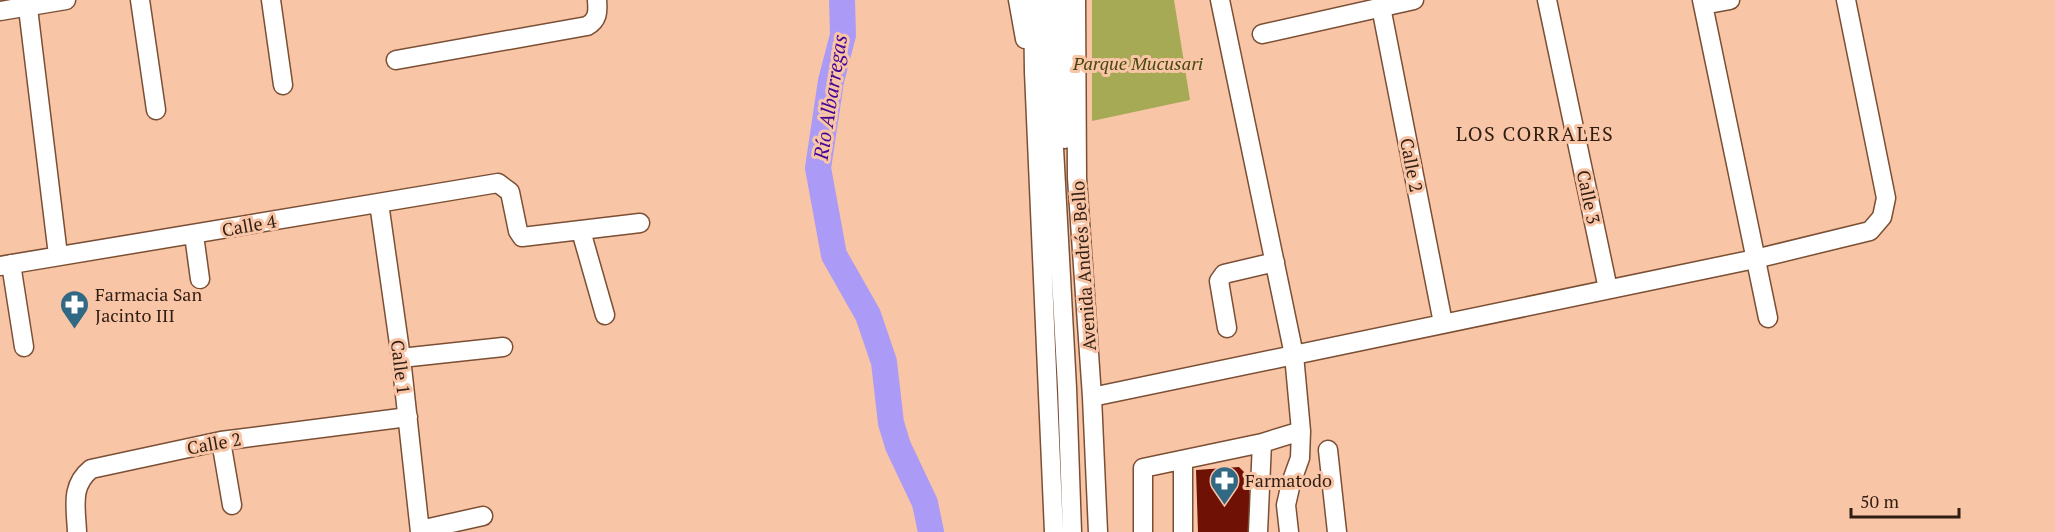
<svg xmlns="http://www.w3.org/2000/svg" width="2055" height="532" font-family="'PT Serif',serif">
<rect width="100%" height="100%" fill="#f9c5a7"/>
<path fill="#a6aa54" d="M1092 0H1174L1190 100 1092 121Z"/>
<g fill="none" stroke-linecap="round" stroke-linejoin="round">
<path stroke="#ab9bf6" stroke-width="26" d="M842 0 843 35 831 81 818 168 834 255 868 315 884 362 891 423 898 446 925 503 931 532"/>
</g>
<path fill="#6f1104" d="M1239 467 1249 477 1251 532H1198L1196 470Z"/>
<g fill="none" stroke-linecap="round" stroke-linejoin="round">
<defs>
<path id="minor" d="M27 0 58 255
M140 0 156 110
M271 0 283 85
M1018 0 1025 39
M1033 0 1034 72 1054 532
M1050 0 1052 111 1067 388 1072 532
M1063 0 1065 139
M1076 0 1077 178 1092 397 1098 532
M1220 0 1294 355 1301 431 1300 458 1291 483 1286 505 1289 532
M1547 0 1608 289
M1702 0 1768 318
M1703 5 1730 0
M1381 7 1443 323
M0 11 66 0
M1262 34 1414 0
M396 60 587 26C598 20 598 12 597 0
M379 203 401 358 420 532
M581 231 605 315
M194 235 200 279
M11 264 24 347
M0 266 498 183 510 192 518 231 522 237 640 223
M1227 328 1219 281 1224 274 1275 262
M401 358 503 347
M1092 397 1755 259 1870 231 1882 217 1886 198 1846 0
M221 441 232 505
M1328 450 1337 532
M1183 460V532
M420 530 483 516
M77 532C76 507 70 486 91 469L221 441 408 417
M1143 532V468L1262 443 1301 431
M1258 532 1262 443"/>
</defs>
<use href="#minor" stroke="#7b4f34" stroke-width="21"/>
<use href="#minor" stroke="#fff" stroke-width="18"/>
</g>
<defs>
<symbol id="pharmacy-pin" viewBox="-11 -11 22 30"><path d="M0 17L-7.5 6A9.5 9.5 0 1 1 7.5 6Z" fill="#316883" stroke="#f9c5a7"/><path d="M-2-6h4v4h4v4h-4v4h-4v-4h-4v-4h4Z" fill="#fff"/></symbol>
</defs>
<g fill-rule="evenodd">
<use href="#pharmacy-pin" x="58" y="288" width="33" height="45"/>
<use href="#pharmacy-pin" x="1208" y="464" width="33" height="45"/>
</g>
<g text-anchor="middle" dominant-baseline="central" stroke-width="6" stroke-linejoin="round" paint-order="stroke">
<g font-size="18" font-style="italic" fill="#47480e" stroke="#f9c5a7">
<text x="1138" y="63">Parque Mucusari</text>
</g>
<g font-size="18" fill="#311e13" stroke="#f9c5a7">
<text transform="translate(1412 165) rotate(79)">Calle 2</text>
<text transform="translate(1589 197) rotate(78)">Calle 3</text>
<text transform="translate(249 225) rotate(-10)">Calle 4</text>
<text transform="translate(1083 266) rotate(-94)">Avenida Andrés Bello</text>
<text transform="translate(401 367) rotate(83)">Calle 1</text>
<text transform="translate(214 443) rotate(-10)">Calle 2</text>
</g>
<g font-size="18" fill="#311e13" stroke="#f9c5a7" text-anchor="start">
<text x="95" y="294">Farmacia San<tspan x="95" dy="21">Jacinto III</tspan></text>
<text x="1245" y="480">Farmatodo</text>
</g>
<g font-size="20" font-style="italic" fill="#440795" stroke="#f9c5a7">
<text transform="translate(830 97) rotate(-81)">Río Albarregas</text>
</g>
<g font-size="20" letter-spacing="1.5" fill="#311e13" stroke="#f9c5a7">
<text x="1535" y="133">LOS CORRALES</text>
</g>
</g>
<path d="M1851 508v9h108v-9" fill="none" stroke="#311e13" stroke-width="3"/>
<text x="1860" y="508" font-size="18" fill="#311e13" stroke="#f9c5a7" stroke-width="4.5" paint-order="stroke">50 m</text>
</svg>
